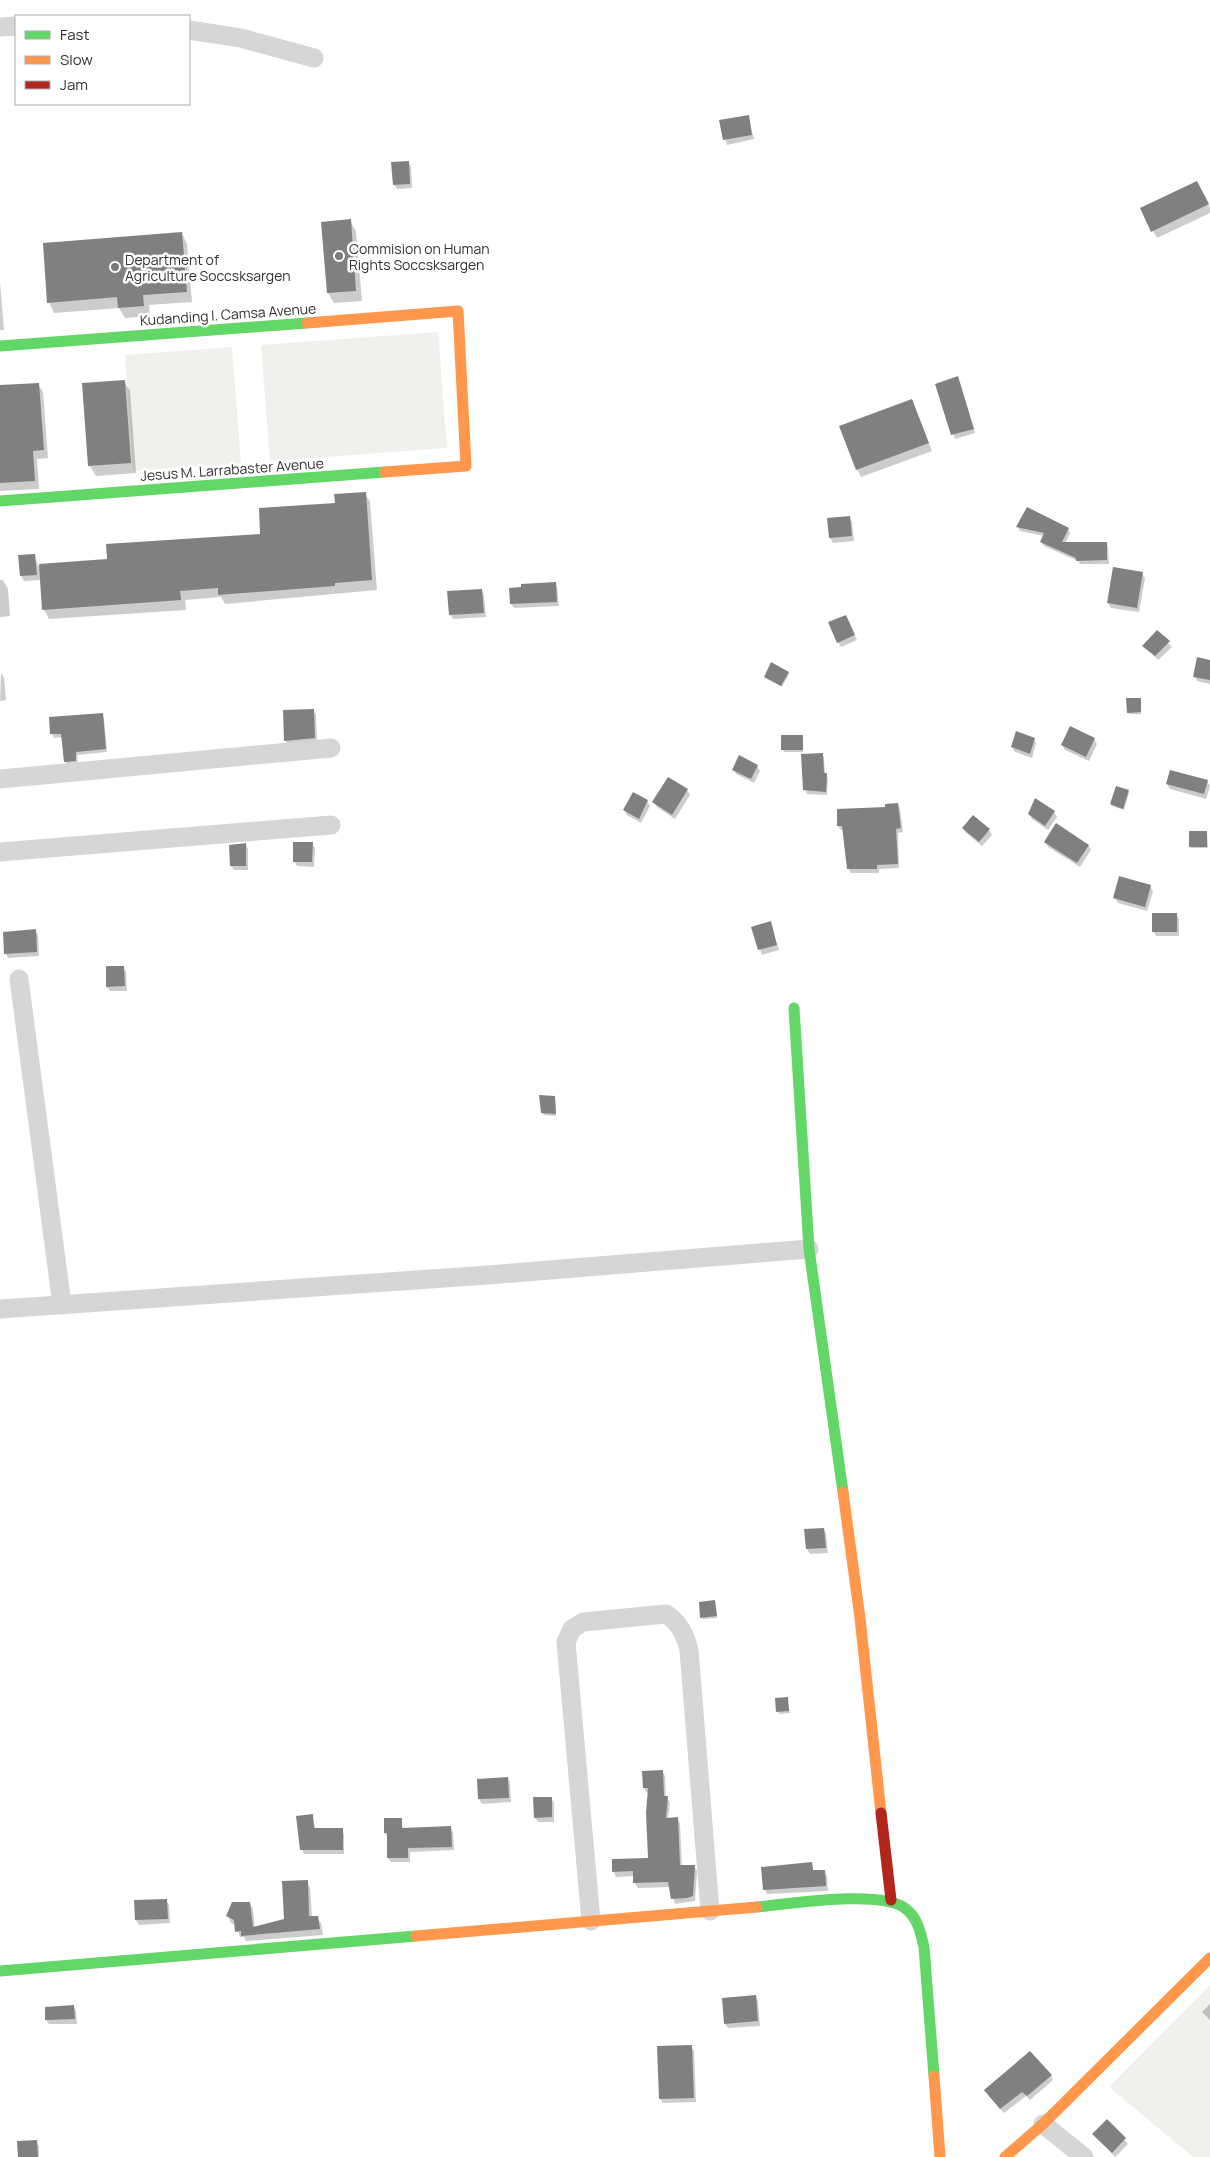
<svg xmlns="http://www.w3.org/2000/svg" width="1210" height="2157" font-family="Manrope,sans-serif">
<rect width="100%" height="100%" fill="#fff"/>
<path fill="#eff2ec" d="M438 332 447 448 270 461 261 345Z
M232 347 241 463 133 471 125 355Z
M1210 1985V2157H1193L1109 2087Z"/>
<path fill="#0003" d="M748 116 754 139 727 145 720 121Z
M408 162 411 167 412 188 397 189 394 184Z
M1201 190 1210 208V213L1157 238 1153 231Z
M350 221 356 231 362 301 334 303 328 293Z
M182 233 187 244 192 302 149 305 150 316 125 318 119 308 54 313 49 302Z
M0 282 4 330H0Z
M957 378 975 433 955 439 937 384Z
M124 381 130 391 136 473 96 476 90 466Z
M38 384 43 392 48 458 37 459 39 489 0 491V387Z
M912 401 932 451 861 477 857 469Z
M365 493 370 502 377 590 225 604 221 597 185 600 186 610 49 619 44 610 41 580 24 581 21 576 35 555 38 566 108 560 262 535Z
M849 517 852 522 854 541 833 543 830 538 828 519Z
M1018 527 1068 529 1070 533 1065 544 1106 543 1108 547 1109 564H1080L1078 561 1044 546 1041 542 1044 536 1020 531Z
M1142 573 1145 578 1139 612 1111 608 1108 603Z
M0 580H3L8 589 10 616 0 617Z
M555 583 557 587 559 606 514 608 511 604 510 589Z
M482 591 484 595 486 617 453 619 450 614Z
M848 621 857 640 841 647 838 642Z
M1157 632 1172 647 1158 660 1144 646Z
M1210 661V684L1197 681 1195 676Z
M788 672 789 674 782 687 765 677Z
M1 673 4 678 6 700 0 701Z
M1140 699 1141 714H1129L1128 712Z
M313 710 316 715 317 743 288 745 286 741Z
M102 714 104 718 107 752 77 755 78 764 67 765 65 761 62 737 54 738 52 734Z
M802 736 803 752H784L783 750Z
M1034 739 1036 743 1032 758 1015 752 1012 747Z
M1094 739 1097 744 1089 761 1065 750 1062 745Z
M822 755 824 758 825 774 828 778 827 795 807 794 805 790Z
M757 766 760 771 754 783 736 774 734 770Z
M1207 781 1210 786 1206 799 1170 789 1167 784Z
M687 790 690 795 675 819 657 807 654 802Z
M1128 791 1129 793 1124 810 1112 806 1111 804Z
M647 801 650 806 641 823 627 815 624 810Z
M898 804 900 809 903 832 898 833 899 868 879 869V873H851L848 868 843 830H841L838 826Z
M1054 812 1057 817 1048 830 1032 819 1029 814Z
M963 828 989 830 992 835 982 846 966 833Z
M1207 832 1208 848H1191L1190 846Z
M1045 842 1089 846 1091 850 1080 867 1048 847Z
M312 844 315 848 314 867 297 866 294 861Z
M246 845 248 849V870H234L231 866Z
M1150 886 1153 891 1147 911 1118 903 1115 898Z
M1176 914 1179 919V936H1156L1154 932Z
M770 923 779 950 762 955 753 927Z
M35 931 38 935 39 956 8 958 6 954Z
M123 967 126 972 127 991H110L107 987Z
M555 1099 556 1116 544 1115 542 1113Z
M824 1529 826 1534 828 1553 810 1554 807 1549 806 1530Z
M715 1601 717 1618 703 1619 702 1617Z
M787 1698 790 1713 779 1714 776 1699Z
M662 1771 665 1776 666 1797 670 1803 668 1819H678L680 1824 682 1867 694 1866 697 1871 695 1901 675 1904 670 1887 638 1888 635 1883 634 1876 616 1877 614 1872 649 1859V1793H647L644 1788Z
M508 1778 510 1783 511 1802 482 1804 479 1799 478 1780Z
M551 1798 554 1803V1822H538L535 1817Z
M312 1816 316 1830H342L344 1834V1854H304L302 1849Z
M401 1819 403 1829 451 1828 453 1832 454 1850 410 1852V1862H391L388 1858 387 1837 385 1833Z
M811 1863 814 1871H824L827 1876 828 1891 767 1894 765 1889Z
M307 1882 310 1888 312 1917H317L321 1923 323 1935 246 1941 244 1937H240L236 1925 231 1923 228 1916 249 1903 253 1909 255 1928 285 1920Z
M166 1900 169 1905 170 1923 139 1925 136 1920Z
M756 1996 758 2001 760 2026 728 2028 725 2024Z
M1210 2004V2020L1202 2012Z
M74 2007 76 2011 77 2024H49L46 2020Z
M691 2046 694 2051 696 2102 663 2103 660 2098Z
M1051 2075 1053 2080 1030 2100 1026 2096 1004 2113 988 2095Z
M1107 2121 1128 2144 1115 2157 1094 2134Z
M36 2141 39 2146V2157H20Z"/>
<path fill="#808080" d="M749 115 752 135 723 140 719 120Z
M409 161 410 184 393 185 391 162Z
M1197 181 1209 204 1151 232 1140 208Z
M351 219 356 291 327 293 321 222Z
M182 232 187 292 143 295 144 306 118 308 117 297 47 303 43 243Z
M958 376 974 429 951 435 935 384Z
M125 380 131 463 88 466 82 383Z
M39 383 44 450 33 451 35 481 0 483V385Z
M912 399 929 443 856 470 839 426Z
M366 492 372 580 335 583V586L218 595V588L180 591 181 600 42 610 39 564 107 559 106 544 260 534 259 508 335 503 334 494Z
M1027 507 1069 528 1062 542H1107V560L1076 561V558L1040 542 1044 533 1016 527Z
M850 516 852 536 829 538 827 518Z
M35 554 37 575 20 576 18 555Z
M1113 567 1143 572 1137 608 1107 603Z
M556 582 557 602 510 604 509 588 521 587V584Z
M482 589 484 613 449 615 447 591Z
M846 615 855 635 837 643 828 622Z
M1157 630 1170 641 1155 656 1142 646Z
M1197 657 1210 660V680L1193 677Z
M771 662 789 672 781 686 764 677Z
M1126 698H1141V712L1127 713Z
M314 709 315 738 284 741 283 710Z
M103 713 106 749 76 752V761L64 762 61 734H50L49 717Z
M1070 726 1095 738 1086 757 1061 745Z
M1016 731 1035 738 1030 754 1011 747Z
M781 735H803V750H781Z
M823 753 824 773H827L826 792 803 790 801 754Z
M739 755 758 765 751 779 732 770Z
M1170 770 1208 780 1204 794 1166 784Z
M668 777 688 789 672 815 652 802Z
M1116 786 1129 790 1123 809 1110 804Z
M633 792 648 800 639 819 623 810Z
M1035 798 1055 811 1045 826 1028 814Z
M898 803 901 828 896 829 898 864 877 865V869H847L842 826H837V809L885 807V804Z
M973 815 990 829 979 842 962 828Z
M1056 823 1089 845 1077 863 1044 842Z
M1189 831H1207V847H1189Z
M293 842H313L312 862H293Z
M246 843V866H230L229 845Z
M1119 876 1151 885 1145 907 1113 898Z
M1152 913H1177V932H1152Z
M771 921 777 945 758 950 751 927Z
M36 929 37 952 4 954 3 932Z
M106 966H124L125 986 106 987Z
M539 1095 555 1096 556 1114 541 1113Z
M824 1528 826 1548 806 1549 804 1529Z
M715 1600 717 1616 700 1618 699 1602Z
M788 1697 789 1711 776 1712 775 1698Z
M663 1770 664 1796H668L666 1818 678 1817 680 1865H695L693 1896 687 1898 671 1899 668 1882 633 1883V1871L612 1872V1859L648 1858 646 1813 648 1788H643L642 1771Z
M508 1777 509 1798 478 1799 477 1779Z
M533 1797H552V1817L534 1818Z
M313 1814 314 1828H343V1850H300L296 1816Z
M384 1818H402V1828L451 1826 452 1847 408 1848V1858H387V1833H384Z
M812 1862 813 1870H825L826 1886 763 1890 761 1867Z
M308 1880 309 1916H318L320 1929 241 1936V1931L235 1932 234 1920 226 1916 232 1902H250L253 1927 284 1919 282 1881Z
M167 1899 168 1919 135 1920 134 1900Z
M756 1995 758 2021 724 2024 722 1998Z
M74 2005 75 2019 45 2020V2007Z
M692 2045 694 2098 659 2099 657 2046Z
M1030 2051 1052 2075 1027 2096 1022 2092 1000 2109 984 2090Z
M1107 2119 1126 2138 1112 2153 1092 2134Z
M37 2140 38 2157H18L17 2141Z"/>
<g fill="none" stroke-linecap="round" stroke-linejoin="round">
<path stroke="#d6d6d6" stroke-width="19" d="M0 27 16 26
M189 30 241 38 314 58
M0 779 331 748
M0 852 331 825
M19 979 62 1305
M0 1309 488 1275 809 1249
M591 1921 566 1642 572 1629 583 1622 666 1614C680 1623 685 1635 689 1650L710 1911
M1043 2124 1084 2157"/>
<path stroke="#63d668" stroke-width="11" d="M0 346 307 323
M0 501 385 472
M794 1008 809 1249 843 1492
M757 1907C790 1904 882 1889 906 1909 918 1918 921 1934 924 1947L934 2076
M0 1971 416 1936"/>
<path stroke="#ff974d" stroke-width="11" d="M307 323 458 311 466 466 385 472
M843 1492 860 1618 881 1813
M416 1936 757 1907
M934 2076 940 2157
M1005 2157 1043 2124 1210 1958"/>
<path stroke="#b3261e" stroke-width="11" d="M881 1813 891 1900"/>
</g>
<g fill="#7a7a7a" stroke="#fff" stroke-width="2">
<circle cx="339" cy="256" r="5"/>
<circle cx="115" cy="267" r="5"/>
</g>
<g text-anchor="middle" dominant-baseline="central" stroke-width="5" stroke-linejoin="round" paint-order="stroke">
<g font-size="14" fill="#323232" stroke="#fff" text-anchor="start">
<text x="349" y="248">Commision on Human<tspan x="349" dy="16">Rights Soccsksargen</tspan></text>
<text x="125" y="259">Department of<tspan x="125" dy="16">Agriculture Soccsksargen</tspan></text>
</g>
<g font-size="14" fill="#323232" stroke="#fff">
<text transform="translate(228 314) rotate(-4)">Kudanding I. Camsa Avenue</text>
<text transform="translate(232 469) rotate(-4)">Jesus M. Larrabaster Avenue</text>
</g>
</g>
<rect x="15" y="15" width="175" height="90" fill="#ffffff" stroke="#adadad"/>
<rect x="25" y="31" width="25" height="8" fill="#63d668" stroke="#adadad"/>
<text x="60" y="40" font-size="15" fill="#323232">Fast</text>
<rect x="25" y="56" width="25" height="8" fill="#ff974d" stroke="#adadad"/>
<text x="60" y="65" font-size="15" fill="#323232">Slow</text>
<rect x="25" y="81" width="25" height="8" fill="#b3261e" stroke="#adadad"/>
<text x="60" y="90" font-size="15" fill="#323232">Jam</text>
</svg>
